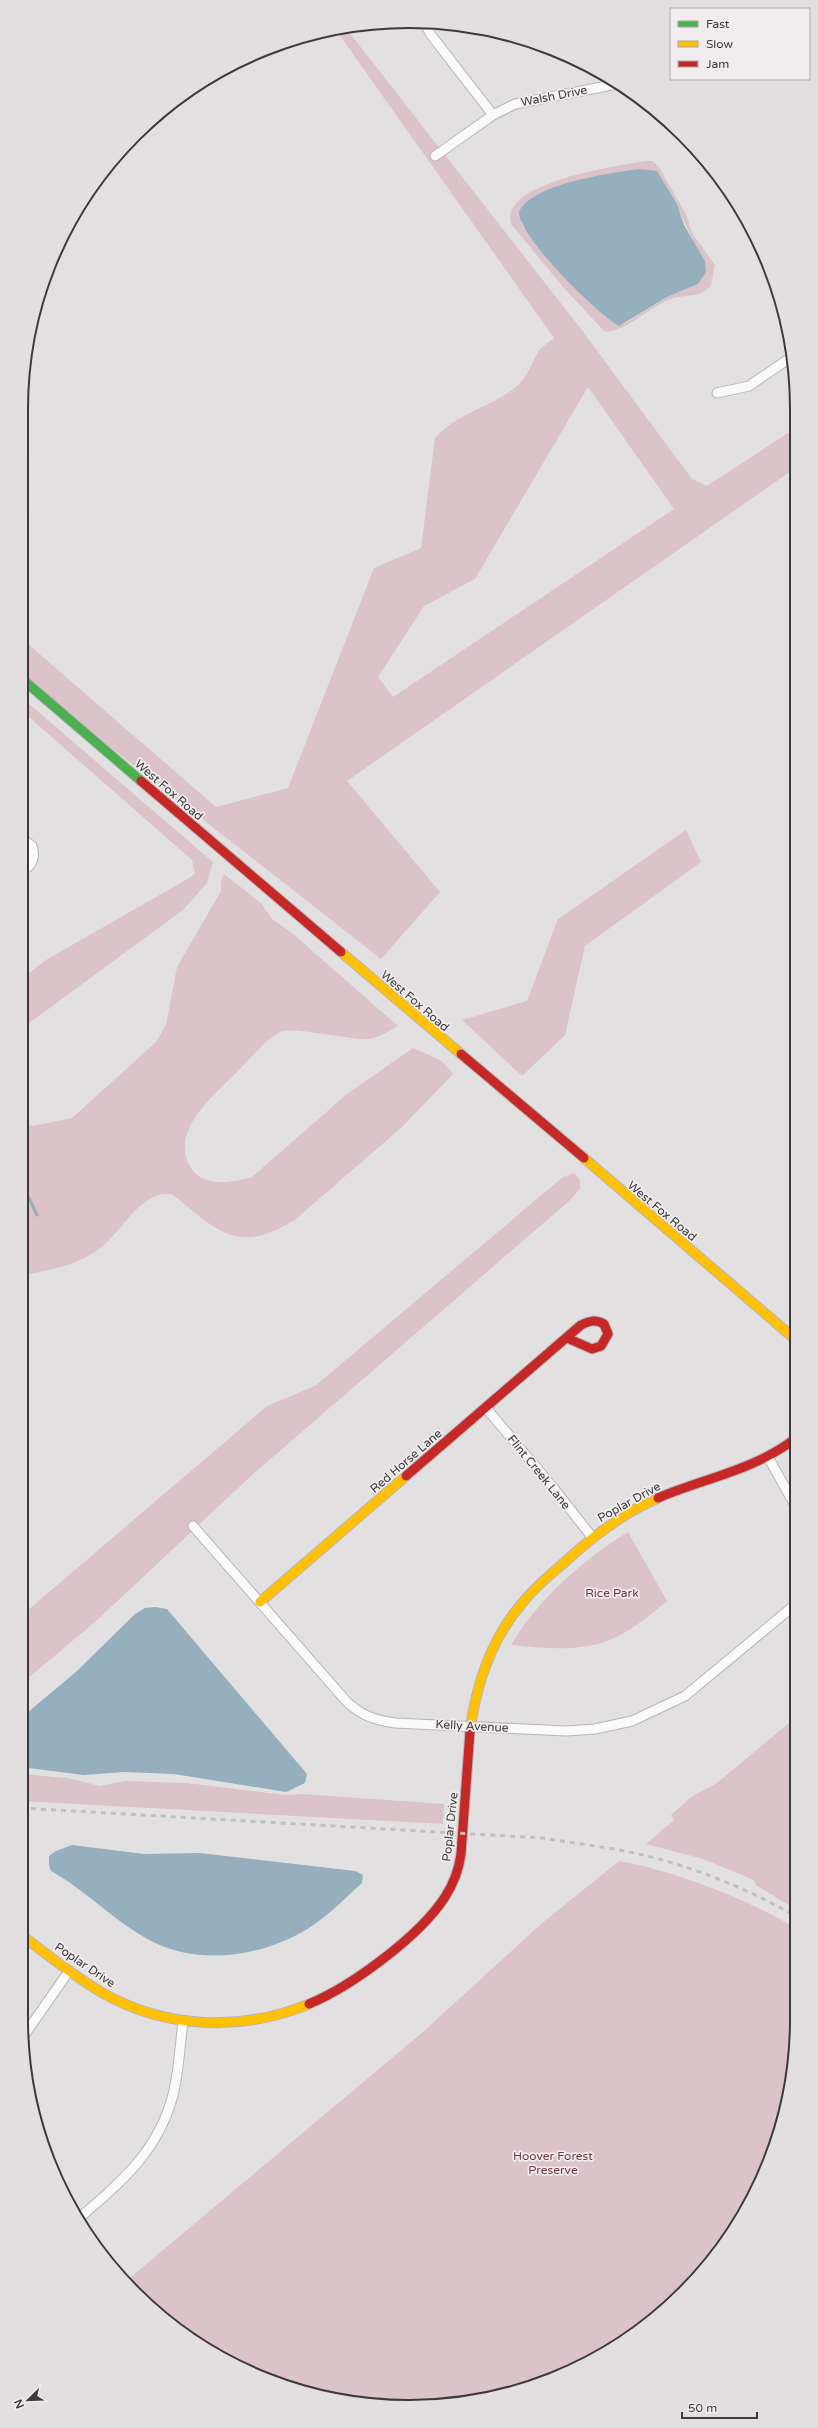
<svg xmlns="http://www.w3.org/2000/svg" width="818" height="2428" font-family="'Varela Round',sans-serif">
<rect width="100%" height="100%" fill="#e3e0e1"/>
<path fill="#dbc3c9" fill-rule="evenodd" d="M345 27 581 329 692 479 707 486 794 429V469L347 781 440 892 381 959 21 677V638L216 807 288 788 374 568 421 548 435 438C461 410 493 408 519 384 528 375 532 363 538 352 541 347 549 342 554 338L336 30ZM588 387 674 509 393 697 378 677 424 606 475 579Z
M645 161H653L660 169 686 214 692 233 715 265 711 285C702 298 688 294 674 298 648 306 635 328 605 332L563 287 511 224C499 182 618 166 645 161ZM661 178C679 204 687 234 705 261L698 284 667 297 624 324 592 305 556 269 521 223 528 201 552 189Z
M21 697 213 862 207 883 183 910 21 1029V979L46 960 184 881 195 874 192 860 21 710Z
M686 830 701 862 585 946 565 1035 522 1076 462 1020 527 1001 558 919Z
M224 874 262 904 272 919 292 933 398 1026C388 1031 379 1038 368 1039 349 1040 291 1026 280 1032 264 1041 251 1058 238 1071 214 1095 164 1135 194 1172 207 1187 235 1182 252 1177L347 1094 413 1048 442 1061 453 1074 402 1127 296 1219C238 1256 218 1231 173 1195 142 1187 121 1234 99 1249 76 1266 49 1270 21 1276V1123L33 1126 72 1118 156 1042 166 1025 177 967 221 891V880Z
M574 1173 580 1180V1189L568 1202 252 1475 95 1622 21 1684V1616L267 1406 315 1386 563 1177Z
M628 1532 667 1601C650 1615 634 1629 614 1638 584 1653 543 1648 511 1645 539 1598 583 1560 628 1532Z
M796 1717 797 1910 756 1885 754 1880 703 1859 646 1844 674 1820 671 1815 691 1797 717 1783Z
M21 1774 67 1778 100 1786 125 1781 187 1783 285 1795 302 1794 444 1804 443 1824 21 1801Z
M619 1861C675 1871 748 1899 797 1929 797 2008 798 2090 768 2166 754 2202 731 2235 706 2265 592 2405 401 2428 238 2367 195 2347 159 2314 125 2282L423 2032 541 1924Z"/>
<path fill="#95afbf" d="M638 169 657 171 677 204 684 225 705 261 706 272 698 284 667 297 619 326C596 313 519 237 519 212 533 183 608 174 638 169Z
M155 1607 167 1609 307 1774 305 1783 286 1792 174 1774 124 1772 83 1775 21 1767V1718L77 1671 135 1614 145 1608Z
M72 1845 144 1854 200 1853 355 1871 363 1875 362 1883C345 1898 328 1916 309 1928 264 1956 202 1966 153 1942 116 1923 87 1891 51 1871L49 1865V1856L56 1851Z"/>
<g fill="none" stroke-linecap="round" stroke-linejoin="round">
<path stroke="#95afbf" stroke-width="3" d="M21 1190 26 1192 37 1215"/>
<defs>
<path id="street" d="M424 22 431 35 493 115
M435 156 493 115 515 104 617 84
M717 393 749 386 793 356
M21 838 32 846C36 857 32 867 21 871
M486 1408 551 1485 592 1537
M768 1457 796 1507
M193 1526 347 1702C362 1716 375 1720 395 1723L566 1731 595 1729 632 1721 685 1696 796 1604
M23 2037 69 1971
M78 2219C121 2182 158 2152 173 2095 179 2071 180 2045 183 2021"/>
<path id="fast" d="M21 678 141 781"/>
<path id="slow" d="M341 952 461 1054
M584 1158 796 1340
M260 1602 406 1476
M470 1731C476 1685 492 1637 524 1601 536 1586 551 1574 566 1561 593 1536 624 1513 658 1498
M21 1935C47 1954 72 1975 101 1992 165 2029 241 2032 309 2004"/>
<path id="jam" d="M141 781 341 952
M461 1054 584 1158
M406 1476 581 1325C590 1321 595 1319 604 1324L608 1334 601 1346 592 1349 567 1338
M658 1498C705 1478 755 1470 796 1438
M309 2004C352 1986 420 1936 445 1897 454 1883 459 1869 461 1854L470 1731"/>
</defs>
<use href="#street" stroke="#b8b5b6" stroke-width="11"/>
<use href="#fast" stroke="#b8b5b6" stroke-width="11"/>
<use href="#slow" stroke="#b8b5b6" stroke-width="11"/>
<use href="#jam" stroke="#b8b5b6" stroke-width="11"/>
<use href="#street" stroke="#fbfafa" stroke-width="9"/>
<use href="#fast" stroke="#4caf50" stroke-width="9"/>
<use href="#slow" stroke="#ffc107" stroke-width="9"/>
<use href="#jam" stroke="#c62828" stroke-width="9"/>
<path stroke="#c0bfbf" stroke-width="3" stroke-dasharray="5 5" stroke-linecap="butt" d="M21 1808 542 1838C566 1842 590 1845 614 1849 677 1860 742 1885 797 1917"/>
</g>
<g text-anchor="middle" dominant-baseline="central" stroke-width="3.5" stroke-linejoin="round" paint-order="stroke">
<g font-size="12" fill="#3c3a3a" stroke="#f1eced">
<text transform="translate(554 96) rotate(-11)">Walsh Drive</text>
<text transform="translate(169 790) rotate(41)">West Fox Road</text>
<text transform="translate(415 1001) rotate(41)">West Fox Road</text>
<text transform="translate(662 1211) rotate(40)">West Fox Road</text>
<text transform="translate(406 1461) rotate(-41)">Red Horse Lane</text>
<text transform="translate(539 1472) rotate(51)">Flint Creek Lane</text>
<text transform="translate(629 1502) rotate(-29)">Poplar Drive</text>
<text transform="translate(472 1726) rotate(3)">Kelly Avenue</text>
<text transform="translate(450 1827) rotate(-84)">Poplar Drive</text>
<text transform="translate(85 1965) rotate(34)">Poplar Drive</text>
</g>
<g font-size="12" fill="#703646" stroke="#f1eced">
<text x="612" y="1593">Rice Park</text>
<text x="553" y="2156">Hoover Forest<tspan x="553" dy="14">Preserve</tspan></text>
</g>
</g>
<path d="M0 0H818V2428H0ZM409 28H409A381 381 0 0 1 790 409V2019A381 381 0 0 1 409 2400H409A381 381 0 0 1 28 2019V409A381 381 0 0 1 409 28Z" fill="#e3dedf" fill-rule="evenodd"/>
<path fill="none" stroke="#3c3a3a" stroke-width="2" d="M409 28H409A381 381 0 0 1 790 409V2019A381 381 0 0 1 409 2400H409A381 381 0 0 1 28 2019V409A381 381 0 0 1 409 28Z"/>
<rect x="670" y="8" width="140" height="72" fill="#f1eced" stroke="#a9a5a5"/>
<rect x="678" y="21" width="20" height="6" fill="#4caf50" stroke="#a9a5a5"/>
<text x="706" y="28" font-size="12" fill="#3c3a3a">Fast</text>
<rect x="678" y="41" width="20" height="6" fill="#ffc107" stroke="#a9a5a5"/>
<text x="706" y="48" font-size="12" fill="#3c3a3a">Slow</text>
<rect x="678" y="61" width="20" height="6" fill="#c62828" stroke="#a9a5a5"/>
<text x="706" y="68" font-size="12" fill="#3c3a3a">Jam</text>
<g transform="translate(28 2400) rotate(247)" stroke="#f1eced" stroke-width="3" paint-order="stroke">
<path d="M0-3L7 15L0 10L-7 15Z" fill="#3c3a3a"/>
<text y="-6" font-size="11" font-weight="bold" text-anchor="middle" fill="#3c3a3a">N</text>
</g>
<path d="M682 2412v6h75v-6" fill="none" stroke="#3c3a3a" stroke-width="2"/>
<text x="688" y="2412" font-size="12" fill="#3c3a3a" stroke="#f1eced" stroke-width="3" paint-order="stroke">50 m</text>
</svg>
